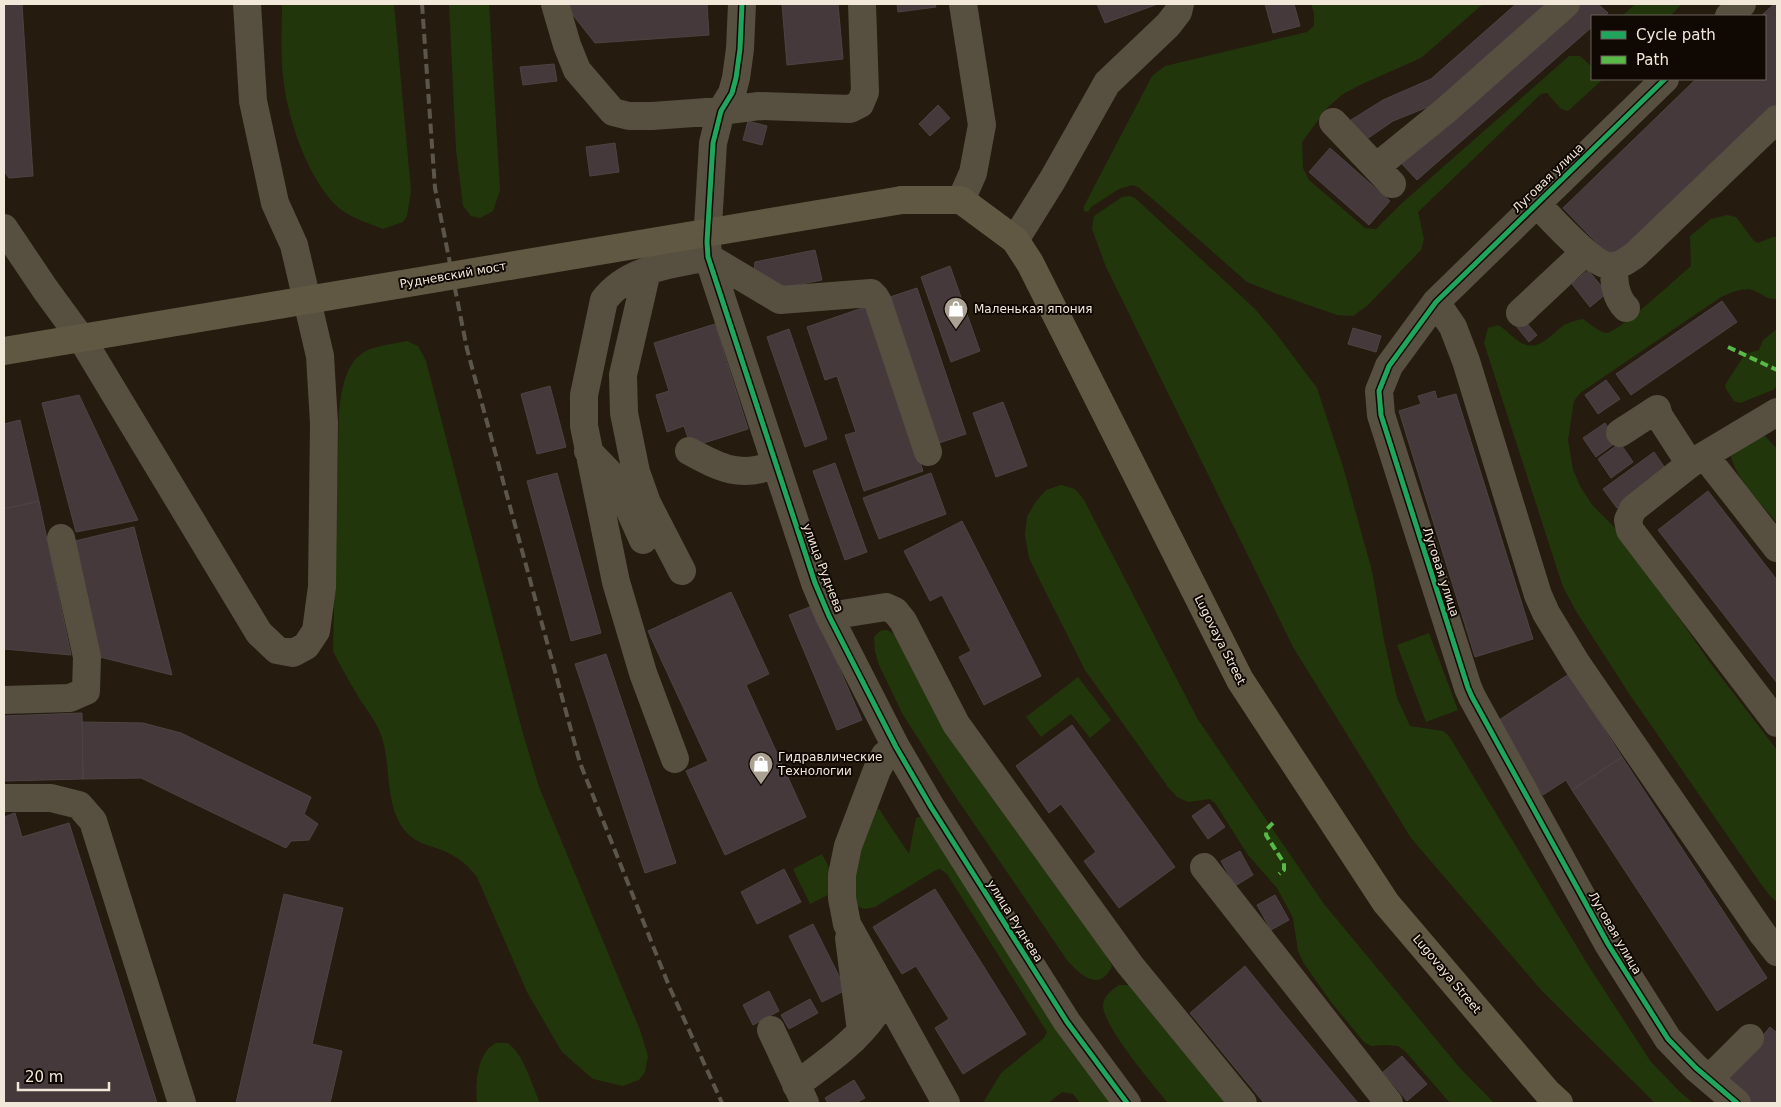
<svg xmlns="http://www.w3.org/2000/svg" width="1781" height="1107" font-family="'DejaVu Sans',sans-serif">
<rect width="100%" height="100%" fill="#251c0f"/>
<path fill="#22360c" d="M282 4H394L411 191 407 216 403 222 383 229C368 223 351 218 339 208 309 182 289 122 284 84 280 59 282 29 282 4Z
M449 4H489L500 190 493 211 480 218 471 216 463 206 456 150Z
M1311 4H1483L1421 58 1362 84 1343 94 1328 107 1302 142 1303 168 1309 180 1365 228 1376 229 1401 204 1569 56H1580L1592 67V79L1602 80 1568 111 1561 109 1547 93 1541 94 1418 212 1424 239 1421 250 1368 305 1353 316 1337 315 1277 294 1247 282 1155 201 1138 187 1132 185 1119 189 1091 207 1088 212 1084 211V206L1152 76 1165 66 1307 32 1314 26V13Z
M1635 4H1682L1670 16H1622Z
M1129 196 1135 198 1255 309 1278 336 1317 388 1344 470 1372 571 1384 640 1397 698 1410 726 1443 731 1449 736 1588 965 1651 1062 1679 1091 1693 1103H1655L1542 991 1411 838 1293 647 1106 267 1092 229 1094 216 1122 197Z
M1727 215 1736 217 1754 241 1758 243 1773 237H1777V299C1765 299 1766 296 1755 291 1745 286 1730 293 1721 297L1580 393 1574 401 1568 440 1573 470 1581 488 1593 506 1619 532 1711 664 1777 750V902L1770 896 1761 884 1628 692 1576 611 1563 587 1484 343 1488 328 1498 325C1508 330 1516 343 1527 345 1541 349 1554 332 1564 325 1570 322 1577 320 1583 319 1589 323 1599 332 1606 333 1616 335 1679 276 1691 266L1690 236 1711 219Z
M1777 329V386L1773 390 1740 403 1734 401 1726 389 1725 385 1745 354 1759 350 1763 340Z
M407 341 418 346 426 361 522 730 539 787 640 1030 648 1056 645 1072 639 1080 623 1086 593 1079 562 1052 527 992 477 877C468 865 458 857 444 851 430 845 419 845 407 833 385 809 391 770 383 741 379 726 370 714 361 701 351 684 341 668 333 651L339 411C342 389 345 361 368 350 380 345 395 344 407 341Z
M1765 436 1777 449V523C1762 504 1736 480 1731 456L1759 437Z
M1061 485 1075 489 1084 500 1197 718 1250 796 1324 904 1459 1067 1494 1103H1450L1405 1051 1398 1046 1386 1045 1371 1046 1364 1042 1331 1002 1303 962 1298 951 1293 918 1277 888 1248 855 1215 803 1210 799 1188 802 1177 797 1168 787 1085 670 1041 583 1029 558 1025 535 1027 517 1035 503 1046 490Z
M887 630 898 636 1103 949 1112 966C1100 993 1080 975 1067 960L949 787 902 713 879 665 875 652 874 637 880 631Z
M1429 633 1458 710 1426 722 1397 645Z
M1078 677 1111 720 1090 738 1071 714 1041 737 1026 717Z
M877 809H879L909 854 916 818 919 817 923 818 1117 1103H1080L1073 1094 1062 1092 1048 1103H983L1001 1073 1044 1038 1047 1032 947 874 940 869 936 870 875 907 864 909 857 906 851 892 854 868Z
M822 854 840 889 810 904 793 869Z
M1119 985H1134L1231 1103H1168C1153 1085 1104 1027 1103 1006 1103 996 1112 990 1119 985Z
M496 1043H508C525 1057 531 1083 540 1103H477C475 1085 477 1052 496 1043Z"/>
<path fill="#45393b" stroke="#4c4443" d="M4 4H22L33 176 9 178 4 171Z
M567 4H707L709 35 595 43 565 5Z
M782 4H838L843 59 787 65Z
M897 4H935L936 7 898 12Z
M1097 4H1158L1105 23Z
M1265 4H1294L1300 26 1273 33Z
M1516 4H1552L1440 102 1393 121 1364 141 1351 120 1383 100 1431 79Z
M1581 4H1598L1608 13 1605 16H1592V27L1417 180 1400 162Z
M1774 4H1777V105L1615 262 1563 208 1696 79H1765V16H1761Z
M554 64 557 81 523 85 520 67Z
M938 105 950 118 930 136 919 124Z
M748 121 767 126 762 145 743 140Z
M615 143 619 172 590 176 586 147Z
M1330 148 1390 201 1369 225 1309 172Z
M815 250 822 280 786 287 753 277 755 262Z
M950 266 980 351 951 362 921 277Z
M1588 270 1607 293 1590 307 1572 284Z
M917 288 966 434 939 443 890 297Z
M1722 301 1737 322 1631 395 1616 374Z
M868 306 923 471 864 491 845 435 856 432 837 376 825 380 807 327Z
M1524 320 1537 335 1529 342 1516 326Z
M715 324 748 429 691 447 684 426 667 432 656 395 669 391 654 343Z
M1353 328 1381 336 1376 352 1348 344Z
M789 329 827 439 805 447 767 337Z
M1606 380 1620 399 1598 414 1585 395Z
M550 386 566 447 537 454 521 394Z
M1435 391 1437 399 1456 394 1533 639 1475 657 1399 411 1421 404 1418 396Z
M79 395 138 520 76 532 42 403Z
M1003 402 1027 466 996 477 973 413Z
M20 420 39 501 4 509V424Z
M1605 423 1618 441 1596 457 1583 438Z
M1620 443 1633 462 1611 478 1598 459Z
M1654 452 1667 471 1617 508 1603 489Z
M835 463 867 552 845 560 813 471Z
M557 473 601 633 571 641 527 481Z
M931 473 946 514 879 539 863 498Z
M1708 491 1777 580V683L1658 530Z
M39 501 71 655 4 649V509Z
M962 521 1041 676 984 705 959 657 971 651 942 595 930 601 904 551Z
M134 527 172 675 100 657 75 541Z
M731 592 769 674 746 685 806 817 725 855 686 771 708 761 648 631Z
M812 606 862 720 837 730 789 615Z
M606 654 676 863 645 873 575 664Z
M1569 674 1622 757 1572 790 1566 780 1543 795 1496 722Z
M82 713 83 779 4 781V716Z
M82 722 143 723 181 733 311 797 304 814 318 824 309 840 291 841 286 848 141 778 83 779Z
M1072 725 1175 867 1119 908 1084 861 1096 852 1061 804 1049 813 1016 766Z
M1622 757 1767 978 1717 1011 1572 790Z
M1209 804 1225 827 1208 839 1192 816Z
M15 813 22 837 69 823 157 1103H4V817Z
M1240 851 1253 875 1235 886 1221 861Z
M784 869 801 902 757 924 741 892Z
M935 889 1026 1034 963 1074 935 1028 949 1019 916 966 902 974 873 927Z
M284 894 343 908 312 1044 342 1051 330 1103H236Z
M1275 895 1289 920 1271 930 1257 905Z
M813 924 846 990 822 1002 789 936Z
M1245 966 1284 1014 1358 1103H1264L1190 1013Z
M769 991 779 1011 753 1025 743 1005Z
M810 999 818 1013 789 1029 781 1015Z
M1770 1027 1777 1033V1103H1752L1725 1081Z
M1402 1056 1427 1084 1407 1101 1383 1072Z
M854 1080 865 1098 856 1103H828L825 1098Z"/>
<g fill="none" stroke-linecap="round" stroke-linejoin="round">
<path stroke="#575041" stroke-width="28" d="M555 4 567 45 577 70 613 112 629 116H652L721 111 759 106 850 109 860 104 865 92 862 4
M742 4 740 49 736 78 732 93 721 111 713 143 707 242 708 257 815 583 829 616 896 747 931 807 1067 1022 1127 1103
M1729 16 1742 4
M1665 79 1436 302 1389 366 1379 391 1381 415 1468 688 1472 697 1608 944 1668 1039 1696 1068 1737 1103
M1333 122 1392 184
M1376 167 1445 111 1566 4
M961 200 973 173 982 125 963 4
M1536 203C1551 218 1595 269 1614 266 1622 265 1629 259 1635 255L1777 119
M4 228 45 289 83 341 259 633 277 650 293 653 306 646 316 631 322 587 324 423 320 356 294 245 275 203 253 101 247 4
M1015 240 1053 179 1107 83 1168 25 1178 12 1180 4
M1614 267C1614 282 1615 297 1626 308
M647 271 623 375 624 413 636 472 647 503 682 571
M1436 302 1453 327 1466 361 1538 595 1546 613 1577 664 1762 933 1777 952
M1520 313 1585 252
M1777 412 1690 464 1633 509 1628 520 1630 530 1777 723
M1620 433 1657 409 1659 416 1690 464
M588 451 616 480 643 540
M689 451C720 468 741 479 776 464
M1705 456 1777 548
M829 616 886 607 895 611 903 621 956 724 1130 965 1243 1103
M4 700 70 698 86 691 87 657 61 538
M896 747 885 755 877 770 848 846 842 875V898L847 924 946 1103
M675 759 643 673 616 582 584 426V395L604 300C628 268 671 265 708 257L780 300 871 293 875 297 878 302 928 452
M4 798H51L79 805 93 821 182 1103
M1204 867 1389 1103
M849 938 861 1031
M771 1030 805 1103
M1709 1079 1750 1038
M796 1085C824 1064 855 1043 875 1014 880 1008 882 999 885 992"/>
<path stroke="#615843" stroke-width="28" d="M902 200H961L1015 240 1030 263 1240 680 1386 903 1547 1092 1559 1103"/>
<path stroke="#5c564a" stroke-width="4" stroke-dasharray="10 5" stroke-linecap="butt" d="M422 4 435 188 467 349 580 763 669 986 722 1103"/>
<path stroke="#615843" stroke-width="28" d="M4 351 902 200"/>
<path stroke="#58b947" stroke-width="4" stroke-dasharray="8 4" stroke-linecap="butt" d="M1728 347 1777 370
M1273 823 1267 829 1266 835 1284 863V870L1279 874"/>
<defs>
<path id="cycleway" d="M742 4 740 49 736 78 732 93 721 111 713 143 707 242 708 257 815 583 829 616 896 747 931 807 1067 1022 1127 1103
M1665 79 1436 302 1389 366 1379 391 1381 415 1468 688 1472 697 1608 944 1668 1039 1696 1068 1737 1103"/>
</defs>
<use href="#cycleway" stroke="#100903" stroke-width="8"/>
<use href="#cycleway" stroke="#20a55d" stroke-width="5"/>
</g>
<defs>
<symbol id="shop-pin" viewBox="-11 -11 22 30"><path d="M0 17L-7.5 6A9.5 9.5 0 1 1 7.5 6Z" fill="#aaa193" stroke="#100903"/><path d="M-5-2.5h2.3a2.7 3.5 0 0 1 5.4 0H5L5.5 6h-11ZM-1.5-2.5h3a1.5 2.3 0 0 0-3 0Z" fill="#fff"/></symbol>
</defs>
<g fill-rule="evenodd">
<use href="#shop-pin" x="942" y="295" width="28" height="38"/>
<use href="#shop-pin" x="747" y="750" width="28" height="38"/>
</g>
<g text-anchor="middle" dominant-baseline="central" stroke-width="4" stroke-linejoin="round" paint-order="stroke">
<g font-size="12" fill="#f2e8da" stroke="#100903">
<text transform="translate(1548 178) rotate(-44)">Луговая улица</text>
<text transform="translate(453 275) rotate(-10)">Рудневский мост</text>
<text transform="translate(823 568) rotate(69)">улица Руднева</text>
<text transform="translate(1441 572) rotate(72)">Луговая улица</text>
<text transform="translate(1220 640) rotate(63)">Lugovaya Street</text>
<text transform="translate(1015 921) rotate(58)">улица Руднева</text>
<text transform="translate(1615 933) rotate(60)">Луговая улица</text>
<text transform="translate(1447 974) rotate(50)">Lugovaya Street</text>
</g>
<g font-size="12" fill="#f2e8da" stroke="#100903" text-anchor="start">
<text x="974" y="309">Маленькая япония</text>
<text x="778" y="757">Гидравлические<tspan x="778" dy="14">Технологии</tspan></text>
</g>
</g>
<rect width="1781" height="1107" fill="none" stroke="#f2e8da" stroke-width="10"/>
<rect x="1591" y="15" width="175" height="65" fill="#100903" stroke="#6a6259"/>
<rect x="1601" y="31" width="25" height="8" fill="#20a55d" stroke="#6a6259"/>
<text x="1636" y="40" font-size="15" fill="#f2e8da">Cycle path</text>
<rect x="1601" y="56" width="25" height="8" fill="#58b947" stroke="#6a6259"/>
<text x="1636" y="65" font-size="15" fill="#f2e8da">Path</text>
<path d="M18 1082v8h91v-8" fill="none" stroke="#f2e8da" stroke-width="2.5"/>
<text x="25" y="1082" font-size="15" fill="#f2e8da" stroke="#100903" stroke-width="4" paint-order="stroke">20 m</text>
</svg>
